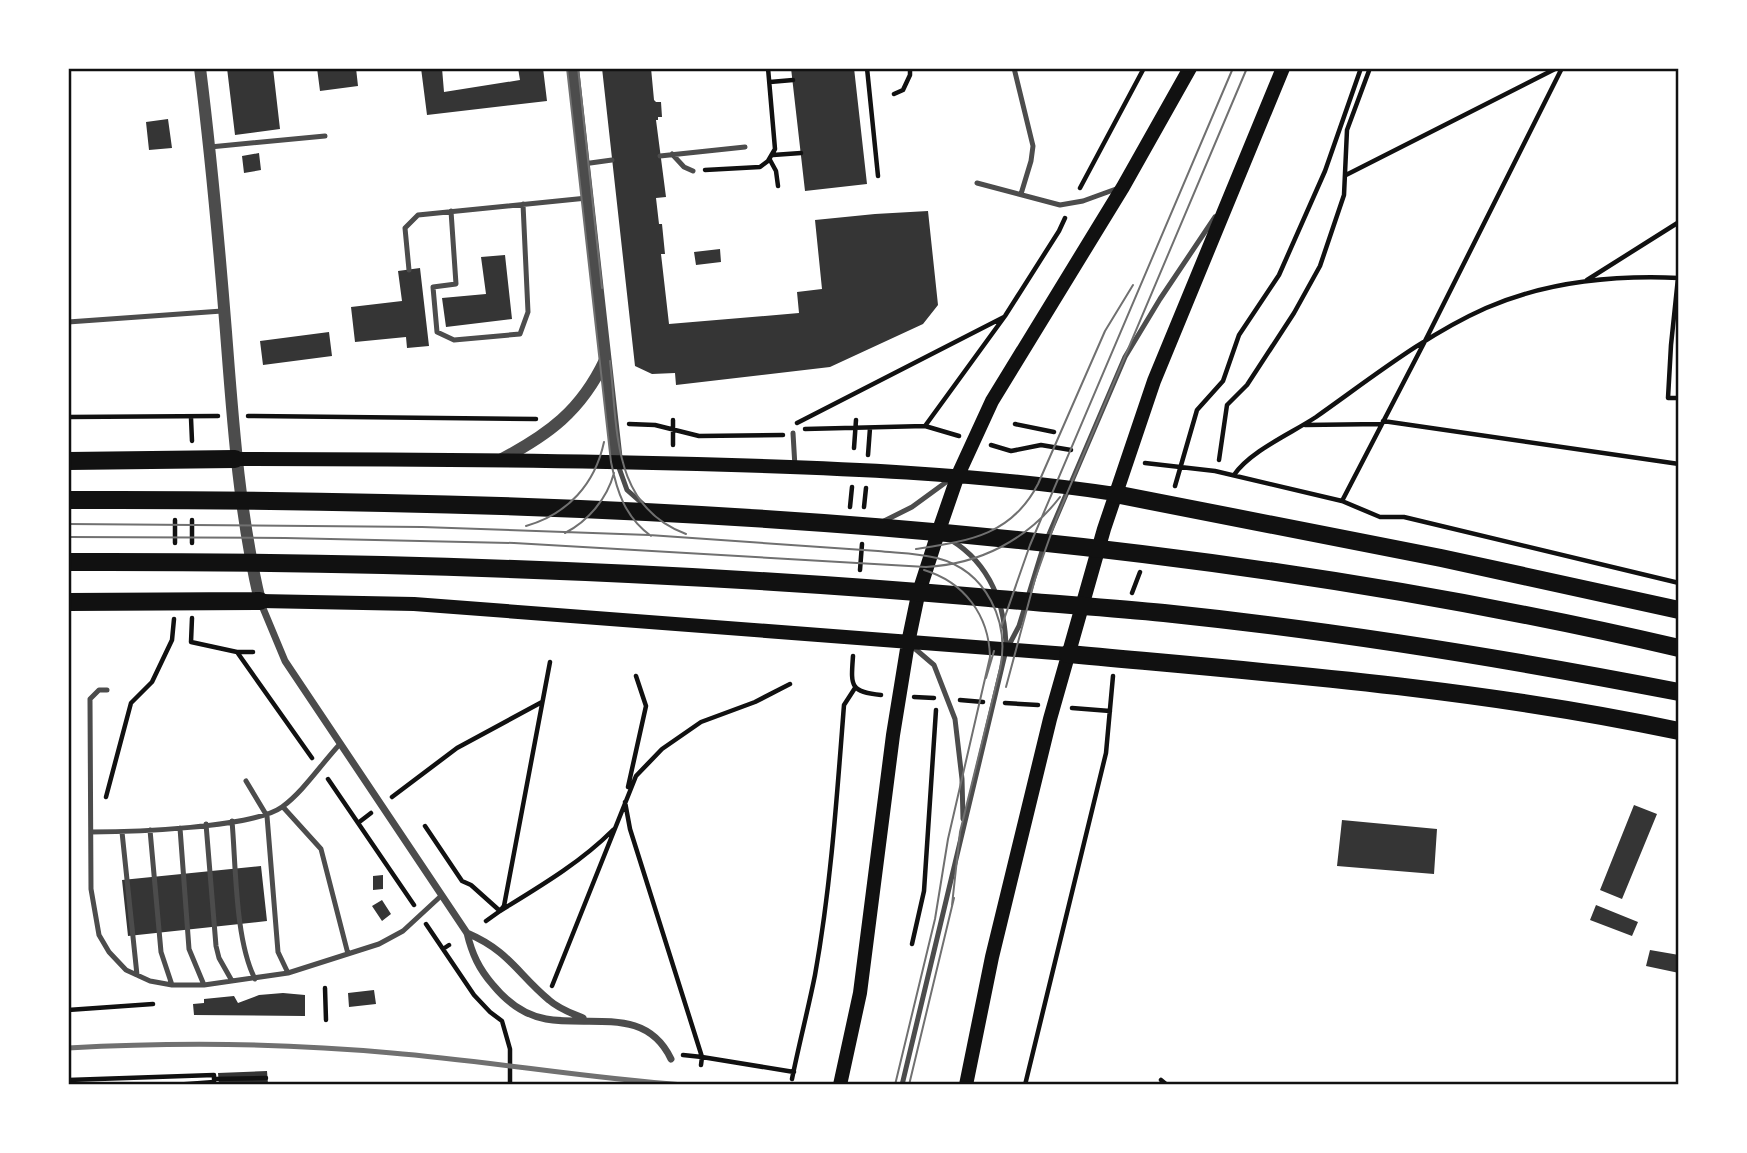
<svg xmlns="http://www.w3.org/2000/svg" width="1747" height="1153" font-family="Rubik,sans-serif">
<rect width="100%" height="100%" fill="#fff"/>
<path fill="#353535" d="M227 68H273L280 129 235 135Z
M317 68H356L358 86 320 91Z
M421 68H442L444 92 520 80 518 68H543L547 101 427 115Z
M602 68H651L654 100 656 102H661L662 117H658V120H656L666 197 656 198 659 224H662L665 254H661L669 324 799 313 797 292 822 289 815 220 875 214 928 211 938 305 923 324 830 367 676 385 675 373 652 374 635 366Z
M791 68H854L867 184 805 191Z
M168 119 172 148 149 150 146 122Z
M259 153 261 170 244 173 242 156Z
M720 249 721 262 696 265 694 252Z
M505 255 512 319 446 327 442 298 486 294 481 257Z
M420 268 429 346 407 348 406 337 355 342 351 307 402 301 398 271Z
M329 332 332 356 263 365 260 341Z
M1634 805 1657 814 1622 899 1600 890Z
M1342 820 1437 829 1434 874 1337 866Z
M261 866 267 921 128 936 122 880Z
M383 875V889L373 890V876Z
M382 900 391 914 382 921 372 906Z
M1596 905 1638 922 1632 936 1590 920Z
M1650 950 1679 955V973L1646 966Z
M374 990 376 1004 349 1007 348 993Z
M283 993 305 995V1016L194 1015 193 1004 204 1003V999L234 996 238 1003 259 995Z
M267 1071 268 1084 219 1085 218 1073Z"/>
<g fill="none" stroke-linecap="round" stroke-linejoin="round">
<path stroke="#111" stroke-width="4.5" d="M867 68 878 176
M770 82 793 80
M894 94 903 90 910 75V68
M773 155 801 153
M770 160 776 171 778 186
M705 170 760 167 768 161 775 149 768 68
M1346 175 1557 68
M1080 188 1144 68
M1678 278 1671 345 1668 398H1679
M1587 280 1679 222
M248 416 536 419
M68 417 218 416
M191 418 192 441
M673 420V445
M1383 421 1679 464
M797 423 1004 317
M629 424 655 425 699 436 783 435
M1015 424 1054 432
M1305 425 1382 424
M925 426 1005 316 1059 231 1065 218
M805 429 925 426 959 436
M991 445 1011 451 1041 445 1071 450
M854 448 856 420
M868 455 870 428
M1219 460 1227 405 1247 385 1294 313 1320 266 1344 195 1347 130 1370 68
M1145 463 1215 471 1342 501 1380 517H1404L1679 583
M1234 475C1250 451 1292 433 1316 417 1370 379 1425 335 1486 308 1546 282 1614 275 1679 278
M1175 486 1197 410 1223 381 1239 335 1279 275 1325 171 1361 68
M1342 501 1424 343 1562 68
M850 507 852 487
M864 507 866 488
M175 520V543
M192 520V543
M860 570 862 544
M1132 593 1140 572
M192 618 191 642 237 652 312 758
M237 652H253
M853 656C851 685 849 692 881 695
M914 697 934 698
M960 700 983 702
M1005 703 1038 705
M1072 708 1110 711
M328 779 414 905
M628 787 646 706 636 676
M106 797 131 703 152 682 172 640 174 619
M392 797 457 748 542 702
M625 802 630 829 702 1057 683 1055
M358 823 371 813
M425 826 462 881 471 885 500 911C539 887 580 863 613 830
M486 921 500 911 504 906 550 662
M426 924 474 995 490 1012 502 1021 510 1049V1085
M912 944 924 891 936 710
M443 949 449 945
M552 986 636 776 662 749 701 722 755 702 790 684
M325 988 326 1020
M68 1010 153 1004
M701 1065 702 1057 794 1072
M214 1079 266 1078
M792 1079C799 1044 808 1010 815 975 831 886 837 795 844 705L855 688
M68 1080 214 1075V1082L174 1085
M1161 1080 1167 1085
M1025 1085 1106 753 1113 676"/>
<path stroke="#4c4c4c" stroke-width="5" d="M1014 68 1033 146 1031 161 1021 194
M210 147 325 136
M672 154 684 167 693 171
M660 156 745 147
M583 164 612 160
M977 183 1060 205 1083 201 1116 189
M451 211 456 284 433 287 437 332 454 340 520 334 528 312 523 204
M409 270 405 228 418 215 587 198
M68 322 222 311
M793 433 795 467
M618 465 627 490 644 505
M884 521 912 507 949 480
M1047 539 1125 357 1160 299 1215 217
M913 647 934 665 955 719 962 779 963 819
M1008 647 1019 626 1043 548
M107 690H99L90 699 91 889 99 935 109 952 126 970 150 981 172 985H204L288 973 379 944 403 931 442 895
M246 781 267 816 278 952 288 973
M283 807 321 849 348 954
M232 821C236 866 235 940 255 979
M206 824 216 946 219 958 232 981
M180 828 189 949 204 985
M150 830 161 952 172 985
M91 832C130 832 253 828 282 807 303 792 322 763 340 744
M122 832 137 975
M902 1085 1006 650C1006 605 990 564 951 540"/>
<path stroke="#4c4c4c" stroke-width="7" d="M260 601 285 661 467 933C472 954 479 969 493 985 507 1002 524 1015 546 1019 592 1027 646 1006 671 1059
M467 933C509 951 517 973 549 1000 559 1009 571 1013 583 1018"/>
<path stroke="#4c4c4c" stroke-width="12" d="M200 68C211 156 219 244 226 332 233 423 239 512 260 601
M573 68 617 462
M500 460C548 435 581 411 605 360"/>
<path stroke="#111" stroke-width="14" d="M235 459C389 459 543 460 697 464 838 468 976 473 1115 494
M260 601 414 604 1068 654
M840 1085 860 993 893 735 908 643 918 595 938 533 958 475 992 401 1123 187 1190 68
M966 1085 992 957 1050 719 1104 529 1154 381 1283 68"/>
<path stroke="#111" stroke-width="18" d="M68 461 235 459
M1115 494 1441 558 1679 610
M68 500C607 498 1152 525 1679 648
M68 562C372 561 675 571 978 597 1040 603 1102 607 1164 613 1337 631 1509 659 1679 692
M68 602 260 601
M1068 654C1273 673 1477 688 1679 731"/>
<path stroke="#707070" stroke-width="2" d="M567 68 611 462C617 492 625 517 651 536
M578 68 602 288
M610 361C618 429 611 506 686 534
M68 524 422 527 649 535 878 551C897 553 918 553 937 558 987 571 1010 622 1000 669L960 832 952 905
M526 526C568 514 595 484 604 442
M565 533C588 521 607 499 614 473
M68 537 285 538 514 543 926 567C980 564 1027 540 1060 497
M916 549C968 541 1011 536 1038 484L1105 331 1133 285
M1001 628 1030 545 1233 68
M986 678 994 651
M1006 687 1035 579 1057 517 1247 68
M895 1085 935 919 948 839 990 657C989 615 964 582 924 570
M909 1085 954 898"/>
<path stroke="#707070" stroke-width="5" d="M68 1048C176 1042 284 1043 392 1053 489 1061 585 1078 683 1085"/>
</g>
<rect width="1747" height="1153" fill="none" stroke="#ffffff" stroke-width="140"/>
<rect x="70" y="70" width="1607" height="1013" fill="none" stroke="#111" stroke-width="2.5"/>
</svg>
